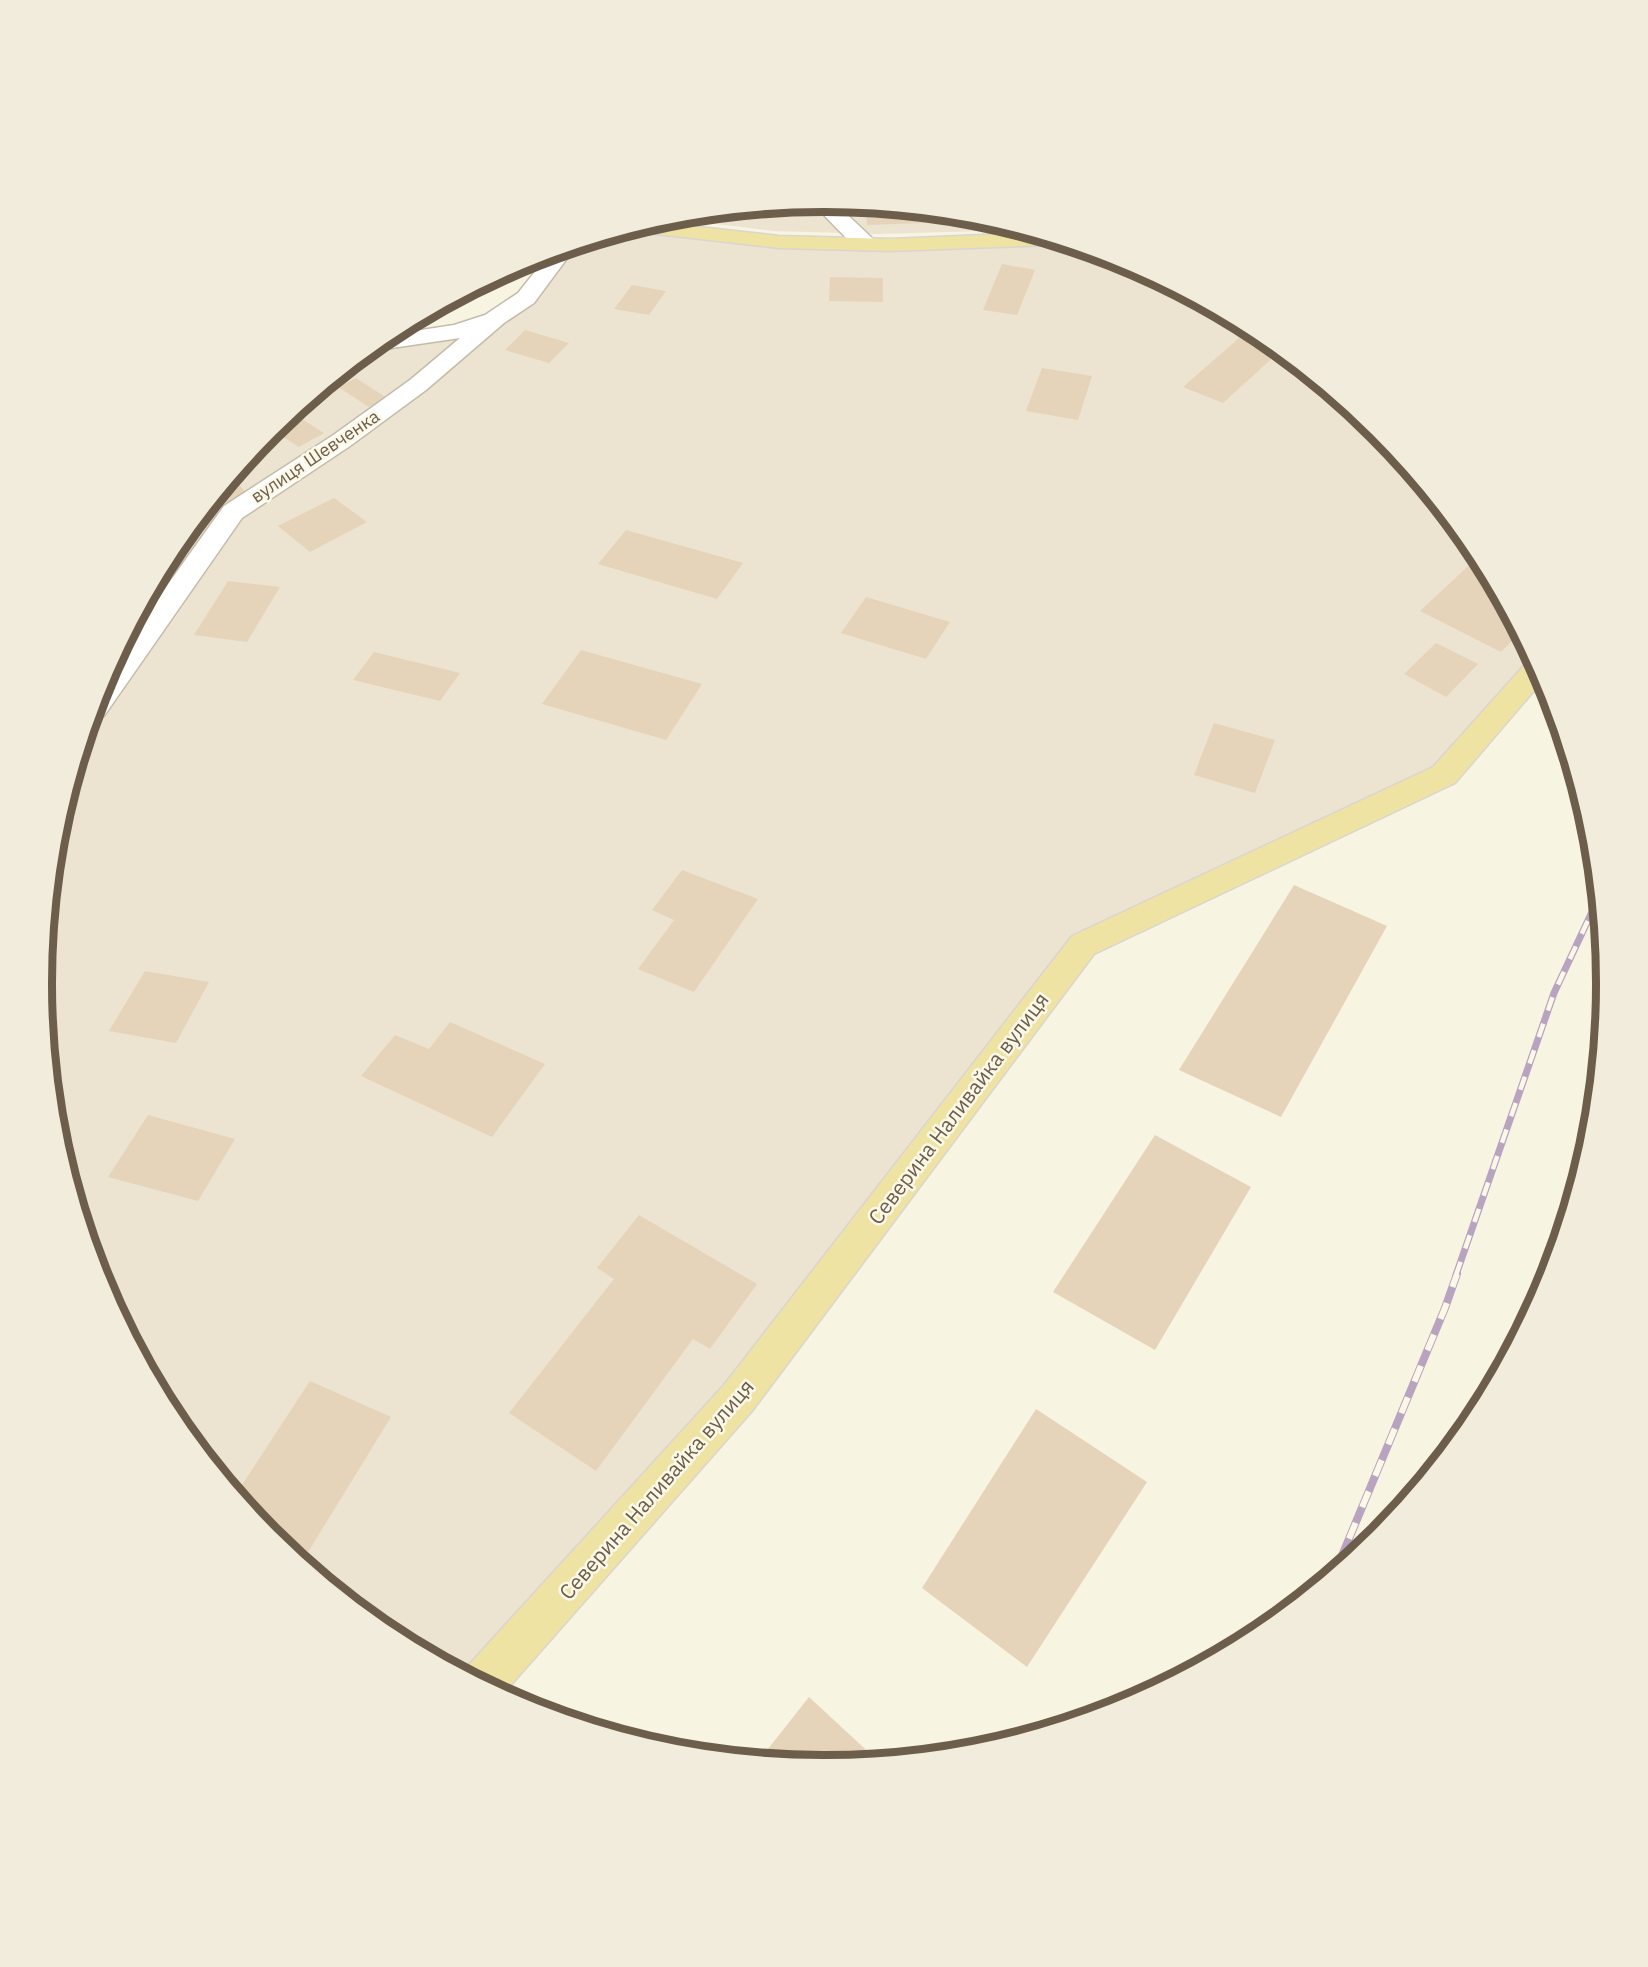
<svg xmlns="http://www.w3.org/2000/svg" width="1648" height="1967" font-family="'IBM Plex Sans',sans-serif">
<rect width="100%" height="100%" fill="#f8f4e2"/>
<path fill="#ece4d0" d="M824 202 977 217 1021 230 876 234 774 231 666 218Z
M639 226 779 242 1050 239 1124 261 1259 333 1377 431 1474 549 1538 668 1444 775 1083 945 529 1633 483 1683 389 1634 271 1536 174 1418 101 1282 57 1136 42 983 57 831 102 684 174 549 271 430 378 343 471 329 548 271 563 249Z"/>
<path fill="#e5d4b9" d="M908 210 923 211 925 223 867 225 866 211Z
M1002 264 1035 270 1017 315 983 310Z
M830 277 883 278V302L829 301Z
M632 285 666 291 649 315 614 309Z
M525 330 569 343 549 363 505 350Z
M1239 338 1278 353 1223 403 1183 387Z
M1042 368 1092 376 1078 420 1026 411Z
M356 378 387 398 369 407 338 387Z
M294 414 324 433 299 447 272 430Z
M233 477 247 494 206 510Z
M334 498 367 522 310 552 278 526Z
M626 530 743 563 717 599 598 564Z
M1478 557 1519 634 1501 652 1420 611Z
M160 574 173 577 148 606 144 605Z
M228 581 280 587 247 642 194 635Z
M866 597 950 622 926 659 841 633Z
M1436 643 1478 664 1446 697 1404 674Z
M581 650 702 684 666 740 542 704Z
M374 652 460 673 440 701 353 680Z
M1214 723 1275 740 1255 793 1194 775Z
M682 870 758 899 694 992 638 969 674 920 652 910Z
M1294 885 1387 926 1281 1117 1179 1070Z
M145 971 209 982 176 1043 109 1031Z
M450 1022 545 1064 492 1137 361 1076 395 1035 429 1049Z
M148 1115 235 1139 198 1201 108 1177Z
M1155 1135 1251 1187 1155 1350 1053 1292Z
M639 1215 757 1284 710 1349 693 1339 596 1471 509 1413 614 1279 597 1268Z
M310 1381 391 1417 302 1562 271 1536 236 1494Z
M1036 1409 1147 1482 1027 1667 922 1588Z
M809 1697 877 1760 824 1765 760 1759Z"/>
<g fill="none" stroke-linecap="round" stroke-linejoin="round">
<defs>
<path id="minor" d="M824 202H834L873 239 876 244 873 249 865 250 857 249 812 203Z
M572 247 574 249 534 303 504 323 426 390 350 446 242 518 104 716 91 718 102 684 116 657 224 506 332 436 410 380 460 338 378 350 371 348 388 335 454 325 485 315 518 293 549 254Z"/>
<path id="major" d="M655 222 779 236 891 239 1032 233 1059 242 1050 245 891 251 779 248 639 232 631 229Z
M1533 660 1544 679 1455 783 1094 954 752 1411 503 1694 465 1674 467 1667 724 1385 1072 936 1433 767 1528 661Z"/>
</defs>
<use href="#minor" stroke="#c5bba9" stroke-width="3"/>
<use href="#major" stroke="#d9d5d0" stroke-width="3"/>
<use href="#minor" fill="#fff" fill-rule="evenodd"/>
<use href="#major" fill="#efe3a3" fill-rule="evenodd"/>
<defs>
<path id="rail-far1" d="M1456 1275 1554 993 1598 899"/>
<path id="rail" d="M1336 1570 1445 1308 1457 1274"/>
</defs>
<use href="#rail-far1" stroke="#b8a3c0" stroke-width="7"/>
<use href="#rail" stroke="#b8a3c0" stroke-width="8"/>
<use href="#rail-far1" stroke="#fcf8e8" stroke-width="4.5" stroke-dasharray="14" stroke-linecap="butt"/>
<use href="#rail" stroke="#fcf8e8" stroke-width="6" stroke-dasharray="17" stroke-linecap="butt"/>
</g>
<g text-anchor="middle" dominant-baseline="central" stroke-width="5" stroke-linejoin="round" paint-order="stroke">
<g font-size="18" fill="#6d5e4c" stroke="#fcf8e8">
<text transform="translate(315 456) rotate(-34)">вулиця Шевченка</text>
</g>
<g font-size="21" fill="#6d5e4c" stroke="#fcf8e8">
<text transform="translate(958 1108) rotate(-53)">Северина Наливайка вулиця</text>
<text transform="translate(656 1489) rotate(-49)">Северина Наливайка вулиця</text>
</g>
</g>
<path d="M0 0H1648V1967H0ZM823 212H825A771 771 0 0 1 1596 983V984A771 771 0 0 1 825 1755H823A771 771 0 0 1 52 984V983A771 771 0 0 1 823 212Z" fill="#f1ecdc" fill-rule="evenodd"/>
<path fill="none" stroke="#6d5e4c" stroke-width="8" d="M823 212H825A771 771 0 0 1 1596 983V984A771 771 0 0 1 825 1755H823A771 771 0 0 1 52 984V983A771 771 0 0 1 823 212Z"/>
</svg>
